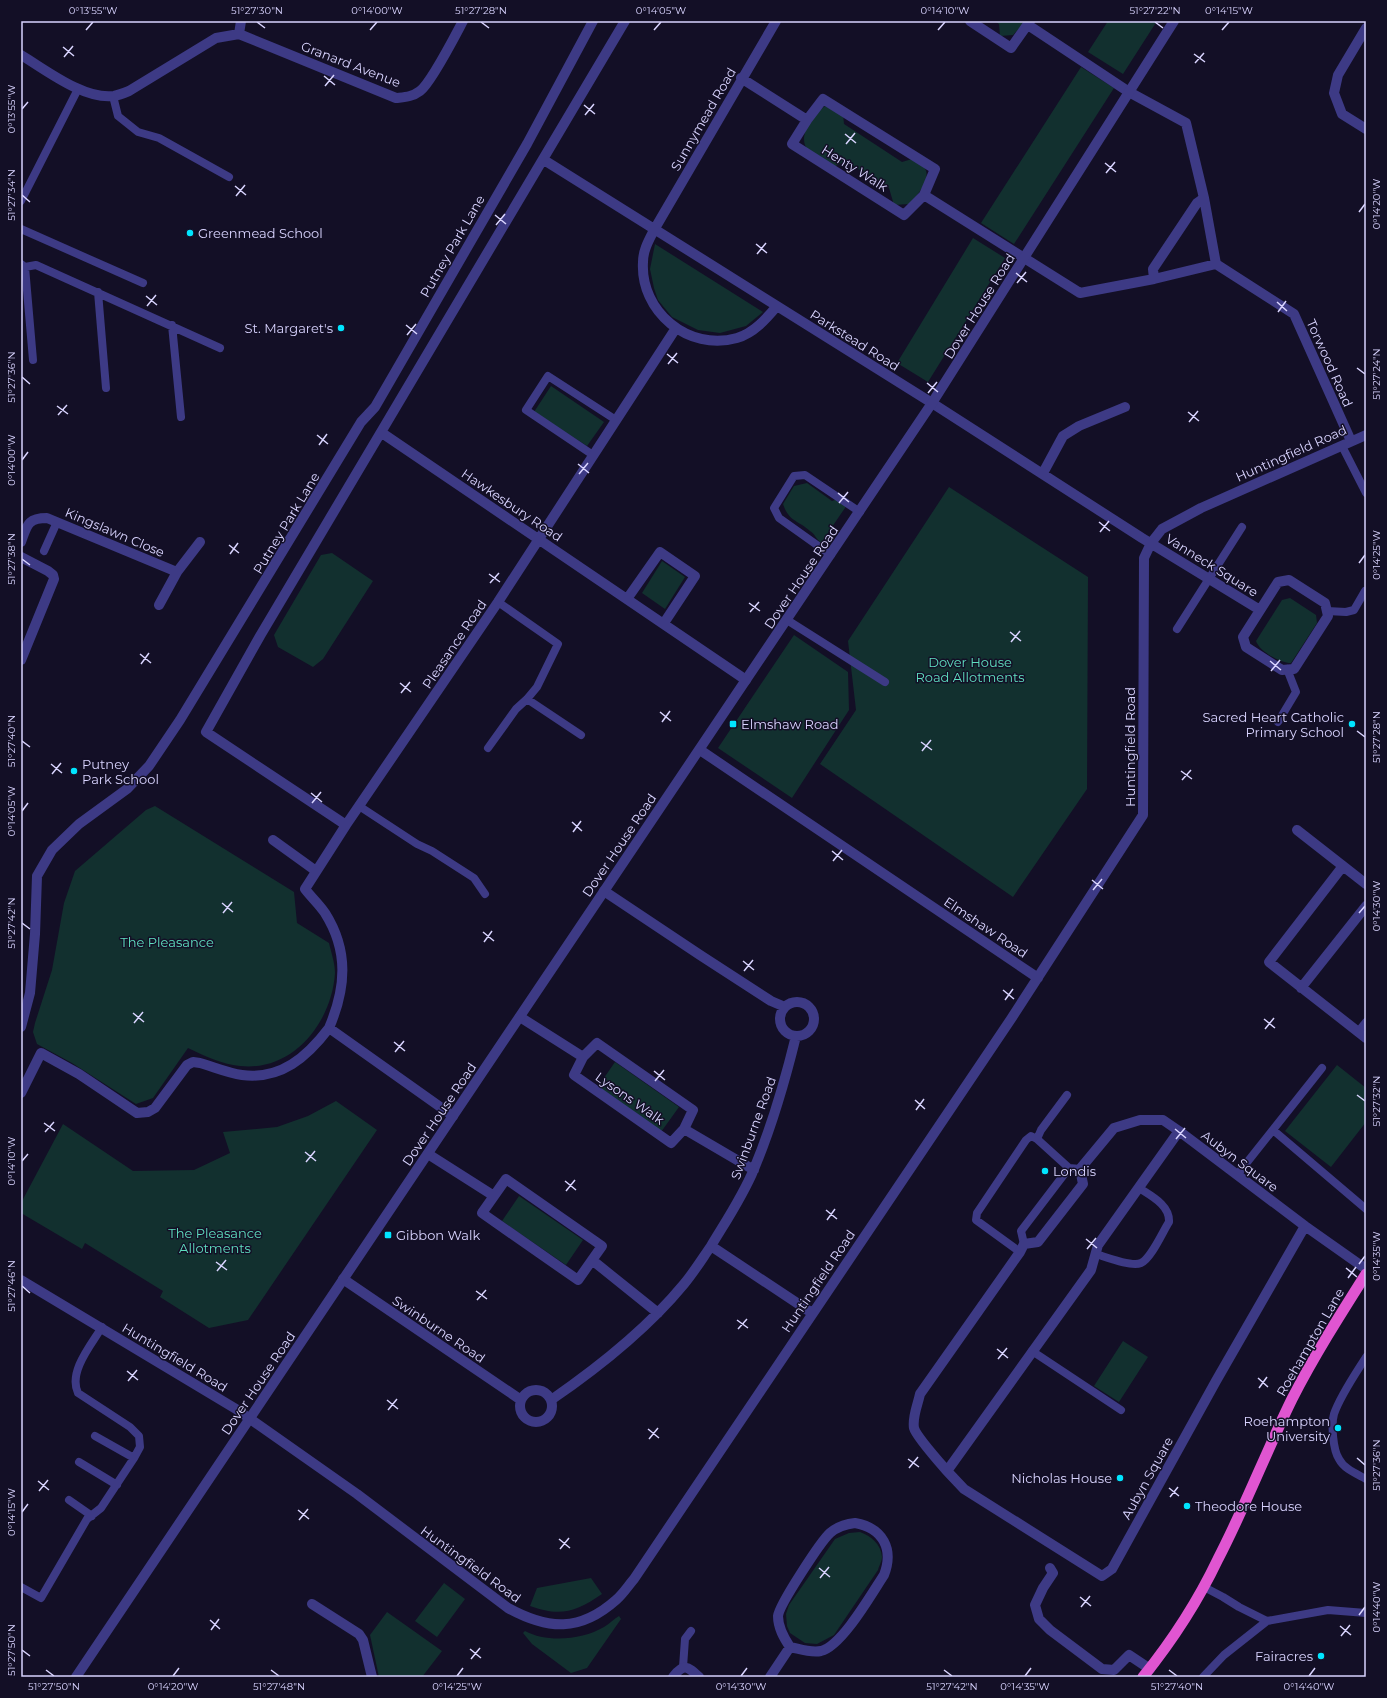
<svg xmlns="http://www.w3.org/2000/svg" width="1387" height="1698" font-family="Montserrat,sans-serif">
<rect width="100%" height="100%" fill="#130f26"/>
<path fill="#12302f" d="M995 21H1026L1013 35 1000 36 999 24Z
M1108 21H1157L1123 74 1088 52Z
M1081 67 1114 88 1014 244 981 223Z
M825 106 843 114 844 124 902 162 912 159C915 161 920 163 923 166 934 177 917 196 909 204L894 205 889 188 845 161 834 167C827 162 814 157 808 150 796 137 814 114 825 106Z
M973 238 1005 258 928 382 897 363Z
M655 244 763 312 746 326 720 333 698 330 672 317 658 300 654 288 650 269Z
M551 386 604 422 587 446 534 412Z
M807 483 832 501 838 499 847 505 821 543C816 539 815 534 810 531 798 520 789 522 783 504L794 486Z
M949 487 1088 577 1087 789 1013 897 820 764 856 710 848 641Z
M332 553 373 581 323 659 313 667 278 647 274 635 321 555Z
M662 561 685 577 665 609 642 593Z
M1290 598 1316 615 1317 623 1291 663C1280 663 1259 651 1256 641L1282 600Z
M794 635 848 672 849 710 792 798 718 748Z
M155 806 294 892 297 923 329 943C331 952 335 963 335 973 332 1022 293 1072 240 1066 221 1064 205 1056 188 1048L153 1098 136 1104 72 1063 37 1044 33 1032 35 1023 52 970 64 903 75 871 146 810Z
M615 1062 679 1107 661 1132 597 1088Z
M1337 1065 1366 1088V1122L1331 1167 1285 1131Z
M336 1101 377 1130 248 1320 209 1328 160 1297 163 1291 85 1243 82 1249 21 1213V1203L63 1124 133 1171 194 1170 230 1153 223 1132 277 1127 308 1116Z
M519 1196 583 1240 566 1265 502 1221Z
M1123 1341 1148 1357 1119 1402 1094 1386Z
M860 1532C871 1536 881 1544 882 1557 882 1561 879 1566 878 1570L834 1635 817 1644 805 1643 790 1633 787 1626 786 1614 789 1605 835 1539 849 1533Z
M591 1578 602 1594C576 1612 560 1617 530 1606L537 1588Z
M444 1583 465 1599 437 1637 415 1621Z
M387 1612 442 1651 422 1677H379L370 1635Z
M619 1616 621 1619 587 1668 571 1673 532 1644 523 1633 525 1631C547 1643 582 1640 604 1627 609 1624 614 1619 619 1616Z"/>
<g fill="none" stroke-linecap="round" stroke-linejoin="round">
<path stroke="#3d3a85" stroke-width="8" d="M113 96 118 116 138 132 159 138 229 177
M21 201 78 89
M21 229 143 283
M21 264 25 267 36 265 220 348
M25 267 33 360
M98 292 106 388
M172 325 181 417
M1342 446 1366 493
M593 455 526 410 548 376 616 420
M44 551 57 522
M831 555 779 518 774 508 794 476 805 475 860 512
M1327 611 1346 612 1354 610 1365 591
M787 620 885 682
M1177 629 1242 527
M527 699 581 735
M1278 722 1296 692 1287 669
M488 748 516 709 527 699 537 687 558 644 498 602
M359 806 417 844 432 851 474 878 485 894
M1358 1032 1366 1022
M1273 1130 1366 1209
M1037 1139 1041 1130 1067 1095
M1237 1175 1322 1068
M1024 1244 1021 1231 1069 1168
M1020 1252 976 1220 977 1213 1026 1140 1031 1136 1037 1139 1069 1168 1080 1169
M1096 1254C1106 1257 1131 1267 1141 1263 1151 1259 1163 1231 1169 1222 1170 1205 1151 1196 1139 1188
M1032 1351 1121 1410
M1366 1357C1356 1373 1340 1396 1334 1414 1331 1424 1333 1450 1339 1459 1344 1469 1357 1474 1366 1479
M95 1436 134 1458
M79 1462 117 1485
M69 1500 92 1516
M21 1587 41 1598 87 1519 101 1508 134 1458 140 1447 139 1436 130 1427 78 1393C68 1372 91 1345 102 1327
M1267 1621 1328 1610 1366 1613
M683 1667 685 1639 691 1631
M1203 1677 1224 1655 1267 1621 1239 1607 1223 1597 1204 1587"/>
<path stroke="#3d3a85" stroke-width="10" d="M776 21 654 230C649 240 643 250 643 262 640 311 688 352 737 338 754 333 766 319 777 306
M970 21 1011 48 1030 21
M1028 25 1129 92 1186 123 1204 198 1197 203 1153 269 1154 279
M1366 28 1338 75 1334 93 1342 114 1366 129
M239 34 396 98C405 97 412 97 420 91 431 83 455 36 463 21
M239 34 241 21
M21 55C46 70 84 100 114 96 119 95 124 93 129 91L216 38 239 34
M741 78 807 120
M823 99 935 169 924 195 904 215 792 144 807 120Z
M544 160 932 403 1142 538 1260 610
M924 195 1080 293 1154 279 1216 264
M1204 198 1216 264
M1216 264 1294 314 1351 441
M382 433 746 680
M1043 473 1063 436 1079 426 1125 407
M21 542C27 526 27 518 47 518L177 572 159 605
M21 557 48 571 53 575 54 579 21 660
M177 572 200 542
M1289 580 1325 603 1328 616 1294 669 1282 670 1246 647 1243 637 1278 582Z
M627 599 660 552 695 576 664 623
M700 750 1038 978
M346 825 498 602 676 328
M1297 830 1366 884
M273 840 316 871
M1343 866 1269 962 1366 1038
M604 891 700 955 771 1001 785 1007
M1301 988 1366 906
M780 1019a17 17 0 1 1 34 0a17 17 0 1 1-34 0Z
M520 1017 583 1057
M21 1027 30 993 35 934 37 876 52 850 79 824 127 789 149 766 180 720 361 422 375 407 527 144 593 21
M796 1036C785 1081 772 1126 754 1169 743 1196 726 1221 711 1246L812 1313
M597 1043 693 1110 684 1129 671 1143 574 1075 583 1057Z
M21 1093 41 1053 79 1074 137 1113 148 1112 155 1108 187 1065 193 1062 200 1063C214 1067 228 1073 242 1075 281 1080 307 1057 329 1028
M453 1116 329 1028C346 988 349 951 325 913 319 904 311 897 305 889L346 825 206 732 260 636 625 21
M1140 1120H1163L1179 1131 1098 1245 1091 1270 947 1471C940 1463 916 1436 914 1428 912 1417 918 1404 920 1394L1020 1252 1024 1244 1038 1242 1083 1184 1080 1169 1114 1128Z
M684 1129 754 1170
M1179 1131 1305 1226 1366 1269
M428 1154 494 1196
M506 1179 602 1246 578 1280 482 1213Z
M592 1260 658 1313
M343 1279 521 1400
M21 1280 236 1409 357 1494 508 1608C548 1630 580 1632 616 1600 623 1594 628 1586 634 1579L1011 1019 1143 815 1144 558 1151 543 1162 529 1201 508 1366 435
M520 1406a16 16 0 1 1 32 0a16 16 0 1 1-32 0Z
M551 1400C599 1367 647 1329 684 1284 694 1272 702 1259 711 1246
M947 1471 964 1489 1102 1576 1112 1569 1216 1381 1305 1226
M855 1523C883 1528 894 1549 884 1575 872 1593 842 1646 821 1651 810 1653 800 1649 790 1647 784 1638 778 1628 778 1616 779 1605 821 1541 830 1533 838 1526 846 1524 855 1523Z
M1050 1568 1053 1573 1043 1588 1035 1605 1039 1619 1050 1630 1102 1669 1114 1670 1129 1655 1150 1669
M312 1604 359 1634 363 1640 372 1677
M673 1677C684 1663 687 1666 699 1677
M770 1677 790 1647"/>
<path stroke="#3d3a85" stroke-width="10" d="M76 1677 932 403 1174 21"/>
<path stroke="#e055d1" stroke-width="11" d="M1143 1677C1172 1641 1198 1601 1218 1559 1245 1507 1266 1452 1292 1399 1314 1356 1340 1315 1366 1274"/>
</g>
<path fill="none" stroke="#d9d4ff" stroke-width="1.5" d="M257 22 265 28M481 22 489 28M1155 22 1163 28M86 30 93 22M370 30 377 22M654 30 661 22M938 30 945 22M1222 30 1229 22M63 47 74 56M1194 54 1205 62M64 57 73 46M1195 63 1204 53M324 76 335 85M325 86 334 75M584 105 595 114M22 109 28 102M585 115 594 104M845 134 856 143M846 144 855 133M1105 163 1116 172M1106 173 1115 162M235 186 246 195M22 195 30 202M236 196 245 185M1359 212 1365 204M495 215 506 224M496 225 505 214M756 244 767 253M757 254 766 243M1016 273 1027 282M1017 283 1026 272M146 296 157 305M1277 302 1287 311M147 306 156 295M1278 312 1286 301M406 325 417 334M407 335 416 324M667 354 678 363M668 364 677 353M1357 368 1365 374M22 377 30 384M927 383 938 392M928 393 937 382M57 406 68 414M1188 412 1199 421M58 415 67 405M1189 422 1198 411M317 435 328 444M319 445 327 434M22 460 28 452M578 464 589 473M579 474 588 463M838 493 849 502M839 503 848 492M1099 522 1110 531M1100 532 1109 521M229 545 239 553M230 554 238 543M22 559 30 565M1359 563 1365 555M489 574 500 582M490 583 499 573M749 603 760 611M750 612 759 602M1010 632 1021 641M1011 642 1020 631M140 654 151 663M1270 661 1281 670M141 664 149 653M1271 671 1280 660M400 683 411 692M401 693 410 682M660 712 671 721M662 722 670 711M1357 731 1365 737M22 741 30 747M921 742 932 750M922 751 931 740M51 764 62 773M1181 771 1192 779M52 774 61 763M1182 780 1191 770M311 793 322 802M312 803 321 792M22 811 28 803M572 822 582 831M573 832 581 821M832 851 843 860M833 861 842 850M1092 880 1103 889M1093 890 1102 879M222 903 233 912M223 913 232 902M1359 913 1365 906M22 923 30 929M483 932 494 941M484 942 492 931M743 961 754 970M744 971 753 960M1003 990 1014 999M1005 1000 1013 989M133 1013 144 1022M1264 1019 1275 1028M134 1023 143 1012M1265 1029 1274 1018M394 1042 405 1051M395 1052 404 1041M654 1071 665 1080M655 1081 664 1070M1357 1095 1365 1101M915 1100 925 1109M916 1110 924 1099M44 1123 55 1131M1175 1129 1186 1138M45 1132 54 1122M1176 1139 1185 1128M305 1152 316 1161M22 1161 28 1154M306 1162 315 1151M565 1181 576 1190M566 1191 575 1180M826 1210 837 1219M827 1220 835 1209M1086 1239 1097 1248M1087 1249 1096 1238M216 1262 227 1270M1359 1264 1365 1256M1346 1268 1357 1277M217 1271 226 1260M1348 1278 1356 1267M22 1286 30 1293M476 1291 487 1299M477 1300 486 1290M737 1320 748 1328M738 1329 747 1319M997 1349 1008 1358M998 1359 1007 1348M127 1371 138 1380M1258 1378 1268 1387M128 1381 137 1370M1259 1388 1267 1377M387 1400 398 1409M388 1410 397 1399M648 1429 659 1438M649 1439 658 1428M1357 1458 1365 1465M908 1459 919 1467M909 1468 918 1457M38 1481 49 1490M1169 1488 1179 1496M39 1491 48 1480M1170 1497 1178 1487M298 1510 309 1519M22 1512 28 1504M299 1520 308 1509M559 1539 570 1548M560 1549 569 1538M819 1568 830 1577M820 1578 829 1567M1080 1597 1091 1606M1081 1607 1090 1596M1359 1615 1365 1607M210 1620 220 1629M1340 1626 1351 1635M211 1630 219 1619M1341 1636 1350 1625M470 1649 481 1658M22 1650 30 1656M471 1659 480 1648M46 1670 54 1676M271 1670 279 1676M944 1670 952 1676M1169 1670 1177 1676M173 1676 179 1668M457 1676 463 1668M741 1676 747 1668M1025 1676 1031 1668M1309 1676 1315 1668"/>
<g fill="#00e5ff" stroke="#130f26" stroke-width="1.5">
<circle cx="190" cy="233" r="4"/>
<circle cx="341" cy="328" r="4"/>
<rect x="729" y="720" width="8" height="8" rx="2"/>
<circle cx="1352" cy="724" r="4"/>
<circle cx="74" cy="771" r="4"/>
<circle cx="1045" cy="1171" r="4"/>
<rect x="384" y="1231" width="8" height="8" rx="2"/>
<circle cx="1338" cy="1428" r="4"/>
<circle cx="1120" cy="1478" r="4"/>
<circle cx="1187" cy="1506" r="4"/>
<circle cx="1321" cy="1656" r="4"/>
</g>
<g text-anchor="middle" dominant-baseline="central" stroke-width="3" stroke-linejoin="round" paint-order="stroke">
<g font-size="13" fill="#d9d4ff" stroke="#130f26">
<text transform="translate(351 64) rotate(21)">Granard Avenue</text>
<text transform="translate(703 119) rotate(-60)">Sunnymead Road</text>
<text transform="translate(855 168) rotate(32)">Henty Walk</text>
<text transform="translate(452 246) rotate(-60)">Putney Park Lane</text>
<text transform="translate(979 306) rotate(-58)">Dover House Road</text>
<text transform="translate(855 340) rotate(32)">Parkstead Road</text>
<text transform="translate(1330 363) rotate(66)">Torwood Road</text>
<text transform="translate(1291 453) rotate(-24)">Huntingfield Road</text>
<text transform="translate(512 505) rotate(34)">Hawkesbury Road</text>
<text transform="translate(286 523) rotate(-59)">Putney Park Lane</text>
<text transform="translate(115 532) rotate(23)">Kingslawn Close</text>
<text transform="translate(1212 565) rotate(32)">Vanneck Square</text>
<text transform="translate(801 577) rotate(-56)">Dover House Road</text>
<text transform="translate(454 644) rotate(-56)">Pleasance Road</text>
<text transform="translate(1130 747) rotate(-90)">Huntingfield Road</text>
<text transform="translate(619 845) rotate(-56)">Dover House Road</text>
<text transform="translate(986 927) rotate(34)">Elmshaw Road</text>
<text transform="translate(630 1098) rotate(35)">Lysons Walk</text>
<text transform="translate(439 1114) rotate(-56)">Dover House Road</text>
<text transform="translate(753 1128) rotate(-70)">Swinburne Road</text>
<text transform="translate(1240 1161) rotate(37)">Aubyn Square</text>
<text transform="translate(818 1281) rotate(-56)">Huntingfield Road</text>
<text transform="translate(439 1329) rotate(34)">Swinburne Road</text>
<text transform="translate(1310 1342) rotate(-60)">Roehampton Lane</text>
<text transform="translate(175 1357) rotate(31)">Huntingfield Road</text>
<text transform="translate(258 1383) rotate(-56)">Dover House Road</text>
<text transform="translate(1147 1478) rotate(-61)">Aubyn Square</text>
<text transform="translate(471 1564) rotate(36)">Huntingfield Road</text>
</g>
<g font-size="13" fill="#d9d4ff" stroke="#130f26" text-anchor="start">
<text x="198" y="233">Greenmead School</text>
<text x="333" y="328" text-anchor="end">St. Margaret's</text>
<text x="1344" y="717" text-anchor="end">Sacred Heart Catholic<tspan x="1344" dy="15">Primary School</tspan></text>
<text x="741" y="724">Elmshaw Road</text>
<text x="82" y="764">Putney<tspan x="82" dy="15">Park School</tspan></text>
<text x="1053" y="1171">Londis</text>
<text x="396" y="1235">Gibbon Walk</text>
<text x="1330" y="1421" text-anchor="end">Roehampton<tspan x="1330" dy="15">University</tspan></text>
<text x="1112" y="1478" text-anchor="end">Nicholas House</text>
<text x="1195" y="1506">Theodore House</text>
<text x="1313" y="1656" text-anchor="end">Fairacres</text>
</g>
<g font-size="13" fill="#5fe0c0" stroke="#130f26">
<text x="970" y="662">Dover House<tspan x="970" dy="15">Road Allotments</tspan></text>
<text x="167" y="942">The Pleasance</text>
<text x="215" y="1233">The Pleasance<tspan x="215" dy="15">Allotments</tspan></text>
</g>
</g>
<rect width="1387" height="1698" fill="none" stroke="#130f26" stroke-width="44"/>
<rect x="22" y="22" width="1343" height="1654" fill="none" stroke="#d9d4ff" stroke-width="1.5"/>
<g font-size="10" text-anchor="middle" fill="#d9d4ff">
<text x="93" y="14">0°13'55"W</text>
<text x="257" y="14">51°27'30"N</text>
<text x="377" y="14">0°14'00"W</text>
<text x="481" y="14">51°27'28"N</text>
<text x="661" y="14">0°14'05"W</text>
<text x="945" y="14">0°14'10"W</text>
<text x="1155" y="14">51°27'22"N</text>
<text x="1229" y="14">0°14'15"W</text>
<text transform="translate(11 109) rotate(-90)" y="4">0°13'55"W</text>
<text transform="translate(11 195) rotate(-90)" y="4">51°27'34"N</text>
<text transform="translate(1376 204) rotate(-90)" y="4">0°14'20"W</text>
<text transform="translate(1376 374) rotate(-90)" y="4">51°27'24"N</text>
<text transform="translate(11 377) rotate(-90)" y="4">51°27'36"N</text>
<text transform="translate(11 460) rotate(-90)" y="4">0°14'00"W</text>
<text transform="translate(1376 555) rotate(-90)" y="4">0°14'25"W</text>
<text transform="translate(11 559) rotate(-90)" y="4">51°27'38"N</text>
<text transform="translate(1376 737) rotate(-90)" y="4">51°27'28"N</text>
<text transform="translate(11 741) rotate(-90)" y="4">51°27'40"N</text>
<text transform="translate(11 811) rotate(-90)" y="4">0°14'05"W</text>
<text transform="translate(1376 906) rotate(-90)" y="4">0°14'30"W</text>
<text transform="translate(11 923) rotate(-90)" y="4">51°27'42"N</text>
<text transform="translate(1376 1101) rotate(-90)" y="4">51°27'32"N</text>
<text transform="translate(11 1161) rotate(-90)" y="4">0°14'10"W</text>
<text transform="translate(1376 1256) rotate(-90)" y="4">0°14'35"W</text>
<text transform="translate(11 1286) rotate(-90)" y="4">51°27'46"N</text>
<text transform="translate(1376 1465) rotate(-90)" y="4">51°27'36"N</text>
<text transform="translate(11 1512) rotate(-90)" y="4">0°14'15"W</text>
<text transform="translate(1376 1607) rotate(-90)" y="4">0°14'40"W</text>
<text transform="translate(11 1650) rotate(-90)" y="4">51°27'50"N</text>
<text x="54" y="1690">51°27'50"N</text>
<text x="173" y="1690">0°14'20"W</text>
<text x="279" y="1690">51°27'48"N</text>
<text x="457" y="1690">0°14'25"W</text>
<text x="741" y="1690">0°14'30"W</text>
<text x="952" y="1690">51°27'42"N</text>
<text x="1025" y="1690">0°14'35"W</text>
<text x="1177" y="1690">51°27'40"N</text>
<text x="1309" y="1690">0°14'40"W</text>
</g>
</svg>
